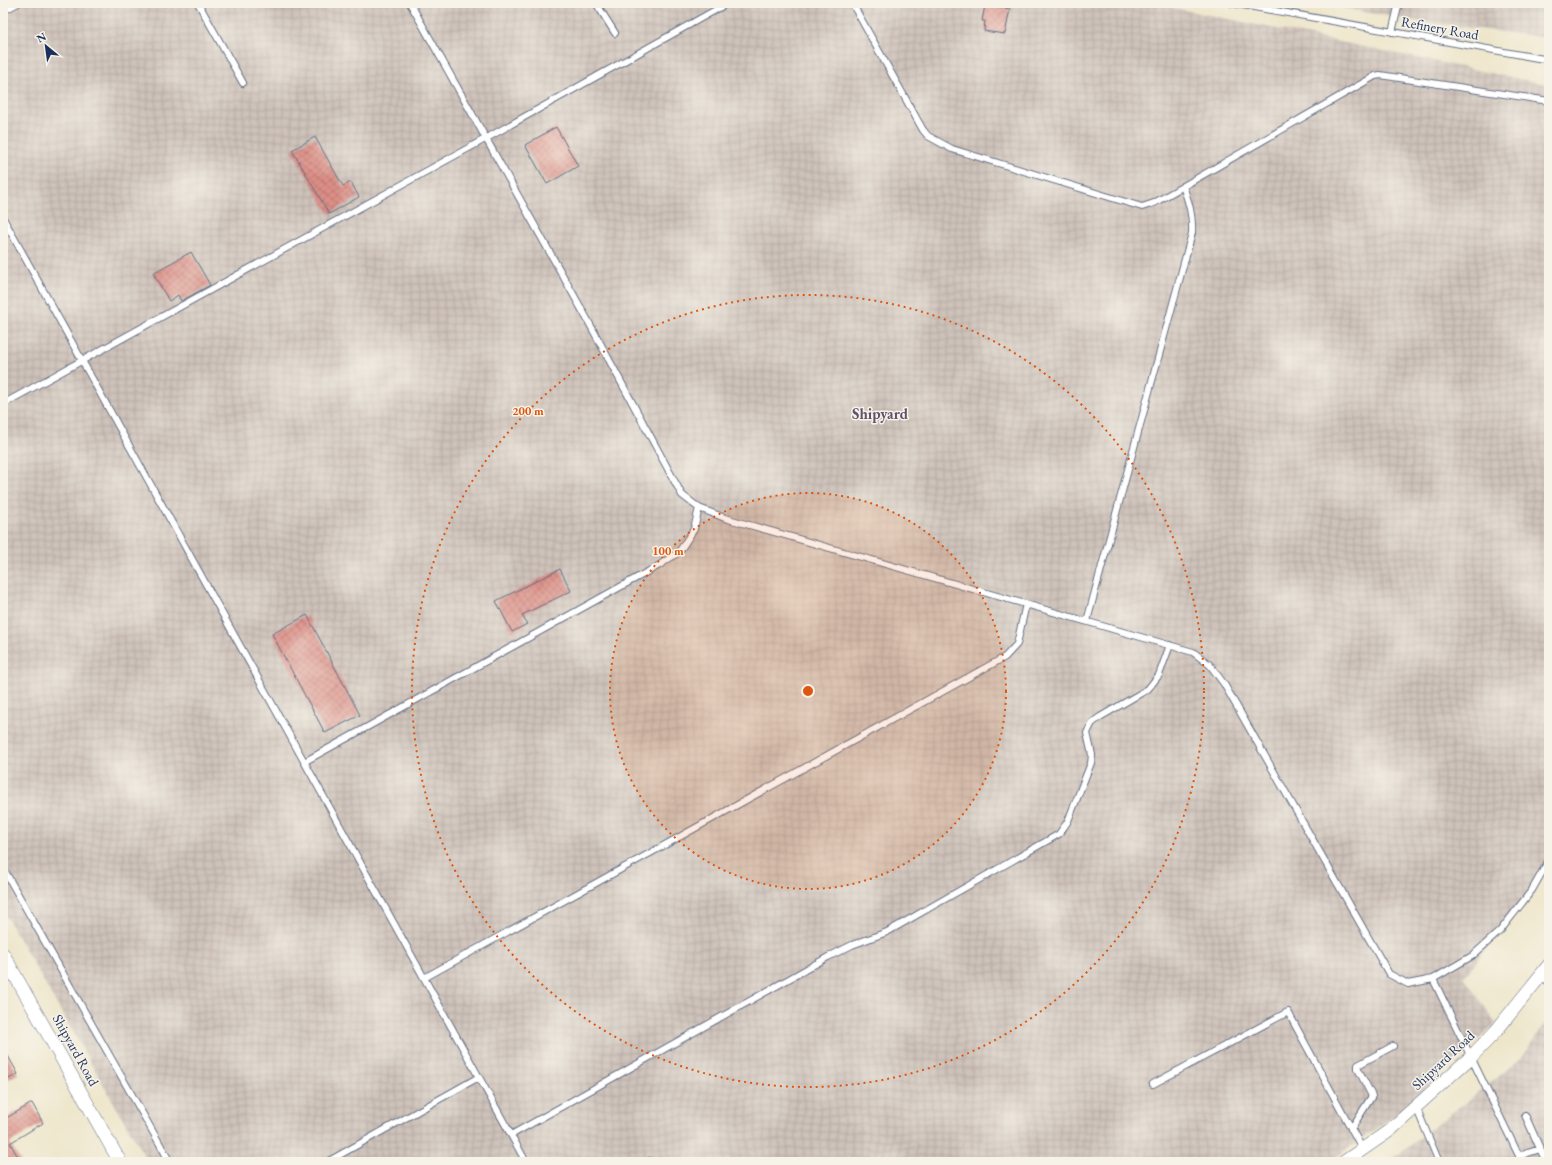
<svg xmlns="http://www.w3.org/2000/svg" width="1552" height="1165" font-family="'EB Garamond',serif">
<defs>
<pattern id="industrial-grid" width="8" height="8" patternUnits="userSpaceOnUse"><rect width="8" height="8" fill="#cec2b9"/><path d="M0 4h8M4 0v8" fill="none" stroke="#b0a7a1"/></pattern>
<pattern id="building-cross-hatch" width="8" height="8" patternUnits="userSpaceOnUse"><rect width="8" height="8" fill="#dd8f86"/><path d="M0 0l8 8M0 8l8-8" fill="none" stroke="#b27571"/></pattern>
</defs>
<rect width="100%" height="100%" fill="#f7f3e8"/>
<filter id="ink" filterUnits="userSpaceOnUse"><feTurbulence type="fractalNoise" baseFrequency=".025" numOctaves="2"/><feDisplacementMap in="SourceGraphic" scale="8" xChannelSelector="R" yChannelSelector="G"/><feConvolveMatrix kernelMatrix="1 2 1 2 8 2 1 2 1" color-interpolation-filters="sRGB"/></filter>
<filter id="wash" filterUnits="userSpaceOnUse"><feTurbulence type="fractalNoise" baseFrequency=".012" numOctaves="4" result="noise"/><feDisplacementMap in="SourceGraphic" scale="16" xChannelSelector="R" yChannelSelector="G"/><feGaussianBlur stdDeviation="0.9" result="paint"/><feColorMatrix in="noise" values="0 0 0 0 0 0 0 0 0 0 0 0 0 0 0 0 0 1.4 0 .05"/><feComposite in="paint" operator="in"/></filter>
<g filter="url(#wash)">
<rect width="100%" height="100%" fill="#eee6ca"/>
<path fill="url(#industrial-grid)" d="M3 3H1170V7L1549 85V867L1464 977 1496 1023 1399 1113 1329 1162H148L3 911Z
M1311 3H1549V38L1417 21Z
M1549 1018V1162H1389L1520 1059Z"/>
<g id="blocks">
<path fill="url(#building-cross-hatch)" d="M985 5 1010 9 1005 34 984 31 985 21H982Z
M556 127 578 166 547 184 525 145Z
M315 137 343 186 351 182 359 197 329 214 292 150Z
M191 252 210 285 181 301 178 295 169 301 153 273Z
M560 569 571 591 522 615 527 624 512 632 496 601Z
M307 615 360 715 325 733 272 634Z
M3 1047 18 1074 3 1082Z
M32 1103 43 1123 10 1143 21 1162H3V1120Z"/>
</g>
</g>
<g filter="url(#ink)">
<use href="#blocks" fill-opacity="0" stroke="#656f84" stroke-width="1"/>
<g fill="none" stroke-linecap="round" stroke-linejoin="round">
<defs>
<path id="lane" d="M198 3 243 83
M410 3 586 317 682 495 699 508 725 518 1193 652 1210 665 1224 684 1389 974 1408 984 1433 979 1472 956 1500 931 1532 890 1549 860
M596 3 615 33
M852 3 923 130 928 136 952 149 1142 207 1154 203 1375 76 1380 75 1549 101
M1232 3 1549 60
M3 11 18 3
M1392 32 1399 3
M3 218 526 1162
M3 404 485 139 728 3
M1087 621 1192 233C1193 216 1189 203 1183 186
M304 762 658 566 679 552 694 529 699 508
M3 868 170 1162
M1541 976 1549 982
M424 978 1005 657 1017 644 1026 604
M1433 979 1522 1162
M1153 1084 1288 1012 1363 1150
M1416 1107 1439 1162
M1525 1115 1546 1162
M1351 1129 1372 1096 1358 1069V1065L1393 1046
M511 1135 828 957 852 945 887 932 1059 834 1068 821 1091 763 1092 755 1087 733 1092 723 1100 717 1148 689 1159 675 1170 645
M1519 1156 1540 1149
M650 1161 651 1162
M327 1162 479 1077"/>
<path id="street" d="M3 954 120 1162
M1344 1162 1389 1131 1472 1056 1496 1031 1549 965"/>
</defs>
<use href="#lane" stroke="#656f84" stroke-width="8"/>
<use href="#street" stroke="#656f84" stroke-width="14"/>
<use href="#lane" stroke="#fff" stroke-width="6"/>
<use href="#street" stroke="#fff" stroke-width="13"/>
</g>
</g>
<circle cx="808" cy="691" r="198" fill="#de5710" fill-opacity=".12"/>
<g fill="none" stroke="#de5710" stroke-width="2" stroke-dasharray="2 4">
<circle cx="808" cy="691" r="198"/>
<circle cx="808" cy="691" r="396"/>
</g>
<g text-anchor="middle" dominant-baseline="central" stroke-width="3" stroke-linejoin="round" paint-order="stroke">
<g font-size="14" fill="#1b2f5e" stroke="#f7f3e8">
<text transform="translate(1440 28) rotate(10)">Refinery Road</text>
<text transform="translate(76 1050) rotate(61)">Shipyard Road</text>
<text transform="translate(1443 1060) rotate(-43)">Shipyard Road</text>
</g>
<g font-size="15" font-weight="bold" fill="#5f516c" stroke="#f7f3e8">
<text x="880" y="413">Shipyard</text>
</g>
</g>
<circle cx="808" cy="691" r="6" fill="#de5710" stroke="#f7f3e8" stroke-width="2"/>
<g font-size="12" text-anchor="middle" font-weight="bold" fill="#de5710" stroke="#f7f3e8" stroke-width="3" stroke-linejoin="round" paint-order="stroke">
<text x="528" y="415">200 m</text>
<text x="668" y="555">100 m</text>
</g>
<rect width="1552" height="1165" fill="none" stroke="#f7f3e8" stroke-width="16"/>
<g transform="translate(46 46) rotate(331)" stroke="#f7f3e8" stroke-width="3" paint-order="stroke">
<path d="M0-3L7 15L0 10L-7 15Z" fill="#1b2f5e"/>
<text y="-6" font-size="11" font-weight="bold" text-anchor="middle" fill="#1b2f5e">N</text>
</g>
</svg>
